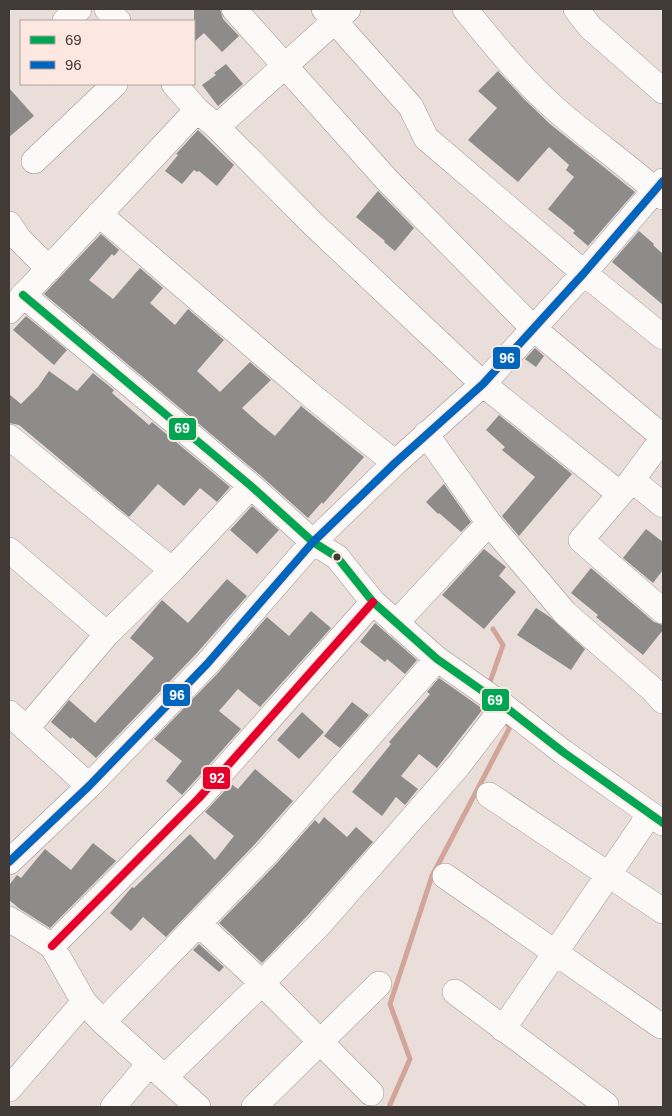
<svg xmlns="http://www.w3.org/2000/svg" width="672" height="1116" font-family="Helvetica,sans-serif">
<rect width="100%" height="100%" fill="#e9deda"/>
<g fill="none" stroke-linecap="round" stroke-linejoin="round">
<path stroke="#d3a598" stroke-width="5" d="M489 685 503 645 493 629
M389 1107 410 1059 390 1004 432 876 510 727 507 724"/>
</g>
<path fill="#8d8c8b" d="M194 9H220L223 19 239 36 222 52 204 33 194 42Z
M226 64 243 84 218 106 202 85 216 75 214 73Z
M498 71 524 99 550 124 635 192 588 246 573 233 575 231 548 209 574 177 566 170 569 165 549 147 518 182 468 140 497 108 478 91Z
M9 88 34 116 9 137Z
M198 130 234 165 217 186 199 171 197 172 194 170 182 184 165 171 178 155 176 154Z
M378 191 414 228 395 251 384 242 385 241 356 217Z
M639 231 654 244 653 245 663 254V305L612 262Z
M101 234 119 250 114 256 112 254 89 280 113 299 140 268 163 288 150 303 175 325 188 309 224 340 197 371 220 392 250 362 271 380 242 408 260 424 275 436 301 406 364 457 323 504 322 502 308 518 260 475 44 294Z
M26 316 67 350 54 365 13 330Z
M535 348 544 356 536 367 525 359Z
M49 371 77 391 93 373 114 390 112 393 149 425 152 422 230 487 217 502 200 488 184 506 158 484 129 517 19 425 9 423V394L21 404 38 387Z
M499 415 572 474 519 536 502 516 535 477 502 450 505 447 486 430Z
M444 484 471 522 461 532 439 513 438 514 426 502Z
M252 506 279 530 257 554 230 530Z
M646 529 663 542V570L653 583 623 558Z
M484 549 506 567 499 576 516 592 484 629 442 595Z
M591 568 654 622 663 625V630L643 655 596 617 598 615 571 593Z
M227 579 247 596 196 654 96 758 72 737 71 739 51 722 69 700 95 723 154 658 130 638 162 600 188 623Z
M536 608 550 617 585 649 571 670 517 635Z
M311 611 331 628 260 707 238 689 219 711 241 729 182 795 166 781 182 761 154 739 217 674 267 617 289 636Z
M375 623 417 660 405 674 387 659 385 662 360 642Z
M439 678 483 709 437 768 419 754 401 776 418 789 405 805 396 797 382 816 352 792 391 744 389 742 430 694 427 692Z
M352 702 369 715 340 748 324 736Z
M302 712 324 732 299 759 277 740Z
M255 769 293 801 255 844 166 937 143 917 131 931 110 913 132 887 134 888 190 834 215 860 234 836 205 812 231 784 238 789Z
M324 817 347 837 356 827 373 842 308 915 262 963 219 923 276 864 315 820 319 824Z
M93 843 116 861 50 928 20 909 9 900V885L17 875 21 878 45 849 71 870Z
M199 944 224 967 219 972 193 950Z"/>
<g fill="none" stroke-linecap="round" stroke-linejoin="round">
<defs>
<path id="minor" d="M107 9 118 21
M234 9 387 180 533 328 663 437
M324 9 411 107 426 138 584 273 663 337
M465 9C495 46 524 82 560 113 594 142 630 167 663 197
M576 9 590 27 663 91
M65 21 79 9
M174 84 197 110 217 127 312 223 483 384 620 494
M217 127 348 9
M34 161 115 84
M99 214 307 392 395 463
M9 224 19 239 49 269
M23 295 251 486 313 542 337 557 373 602 437 659 504 706 563 752 663 823
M9 311 197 110
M9 437 172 570
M663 438 632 480 581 540 663 611
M632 480 663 505
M489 523 565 613 652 689 663 701
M9 550 107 634
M396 623 489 523 426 434
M9 713 89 786
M26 729 107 634 172 570 251 486
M489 795 663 911
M9 862 89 786 207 664 313 542 395 463 483 384 584 273 663 181
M445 876 661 1026
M9 919 52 946 84 1002 103 1022 198 1107
M199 924 262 983 371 1093
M52 946 199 798 373 602
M455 992 606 1105
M103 1022 266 854 437 659
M503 1029 650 814
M165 1077 262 983 319 925 458 766 504 706
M9 1089 84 1002
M113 1107 149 1064
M254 1107 379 984"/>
</defs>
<use href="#minor" stroke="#9f9694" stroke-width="26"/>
<use href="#minor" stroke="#fcfaf9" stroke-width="25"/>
<defs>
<path id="bus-1" d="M23 295 251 486 313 542 337 557 373 602 437 659 504 706 563 752 663 823"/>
<path id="bus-2" d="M9 862 89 786 207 664 313 542 395 463 483 384 584 273 663 181"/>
<path id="bus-3" d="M52 946 199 798 373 602"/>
</defs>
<use href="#bus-1" stroke="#fce7e1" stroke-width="11"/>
<use href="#bus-2" stroke="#fce7e1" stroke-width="11"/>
<use href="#bus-3" stroke="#fce7e1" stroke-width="11"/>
<use href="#bus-1" stroke="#00a651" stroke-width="8"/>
<use href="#bus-2" stroke="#0065bd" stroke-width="8"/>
<use href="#bus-3" stroke="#e4002b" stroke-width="8"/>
</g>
<circle fill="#423a37" stroke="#fce7e1" stroke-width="2" cx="337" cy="557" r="4.5"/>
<g stroke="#fce7e1" stroke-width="2">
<rect x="492" y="346" width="29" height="24" rx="5" fill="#0065bd"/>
<rect x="168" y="417" width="29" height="24" rx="5" fill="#00a651"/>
<rect x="162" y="683" width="29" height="24" rx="5" fill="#0065bd"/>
<rect x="481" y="688" width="29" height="24" rx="5" fill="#00a651"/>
<rect x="202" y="766" width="29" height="24" rx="5" fill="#e4002b"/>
</g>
<g font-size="14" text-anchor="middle" font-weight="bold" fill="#fff">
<text x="507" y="363">96</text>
<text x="182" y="433">69</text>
<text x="177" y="700">96</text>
<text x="495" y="705">69</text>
<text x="217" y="783">92</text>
</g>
<rect width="672" height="1116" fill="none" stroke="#423a37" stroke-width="20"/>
<rect x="20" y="20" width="175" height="65" fill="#fce7e1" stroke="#b2a29d"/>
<rect x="30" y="36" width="25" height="8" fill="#00a651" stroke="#b2a29d"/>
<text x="65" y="45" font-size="15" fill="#423a37">69</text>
<rect x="30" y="61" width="25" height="8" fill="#0065bd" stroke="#b2a29d"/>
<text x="65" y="70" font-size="15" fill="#423a37">96</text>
</svg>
